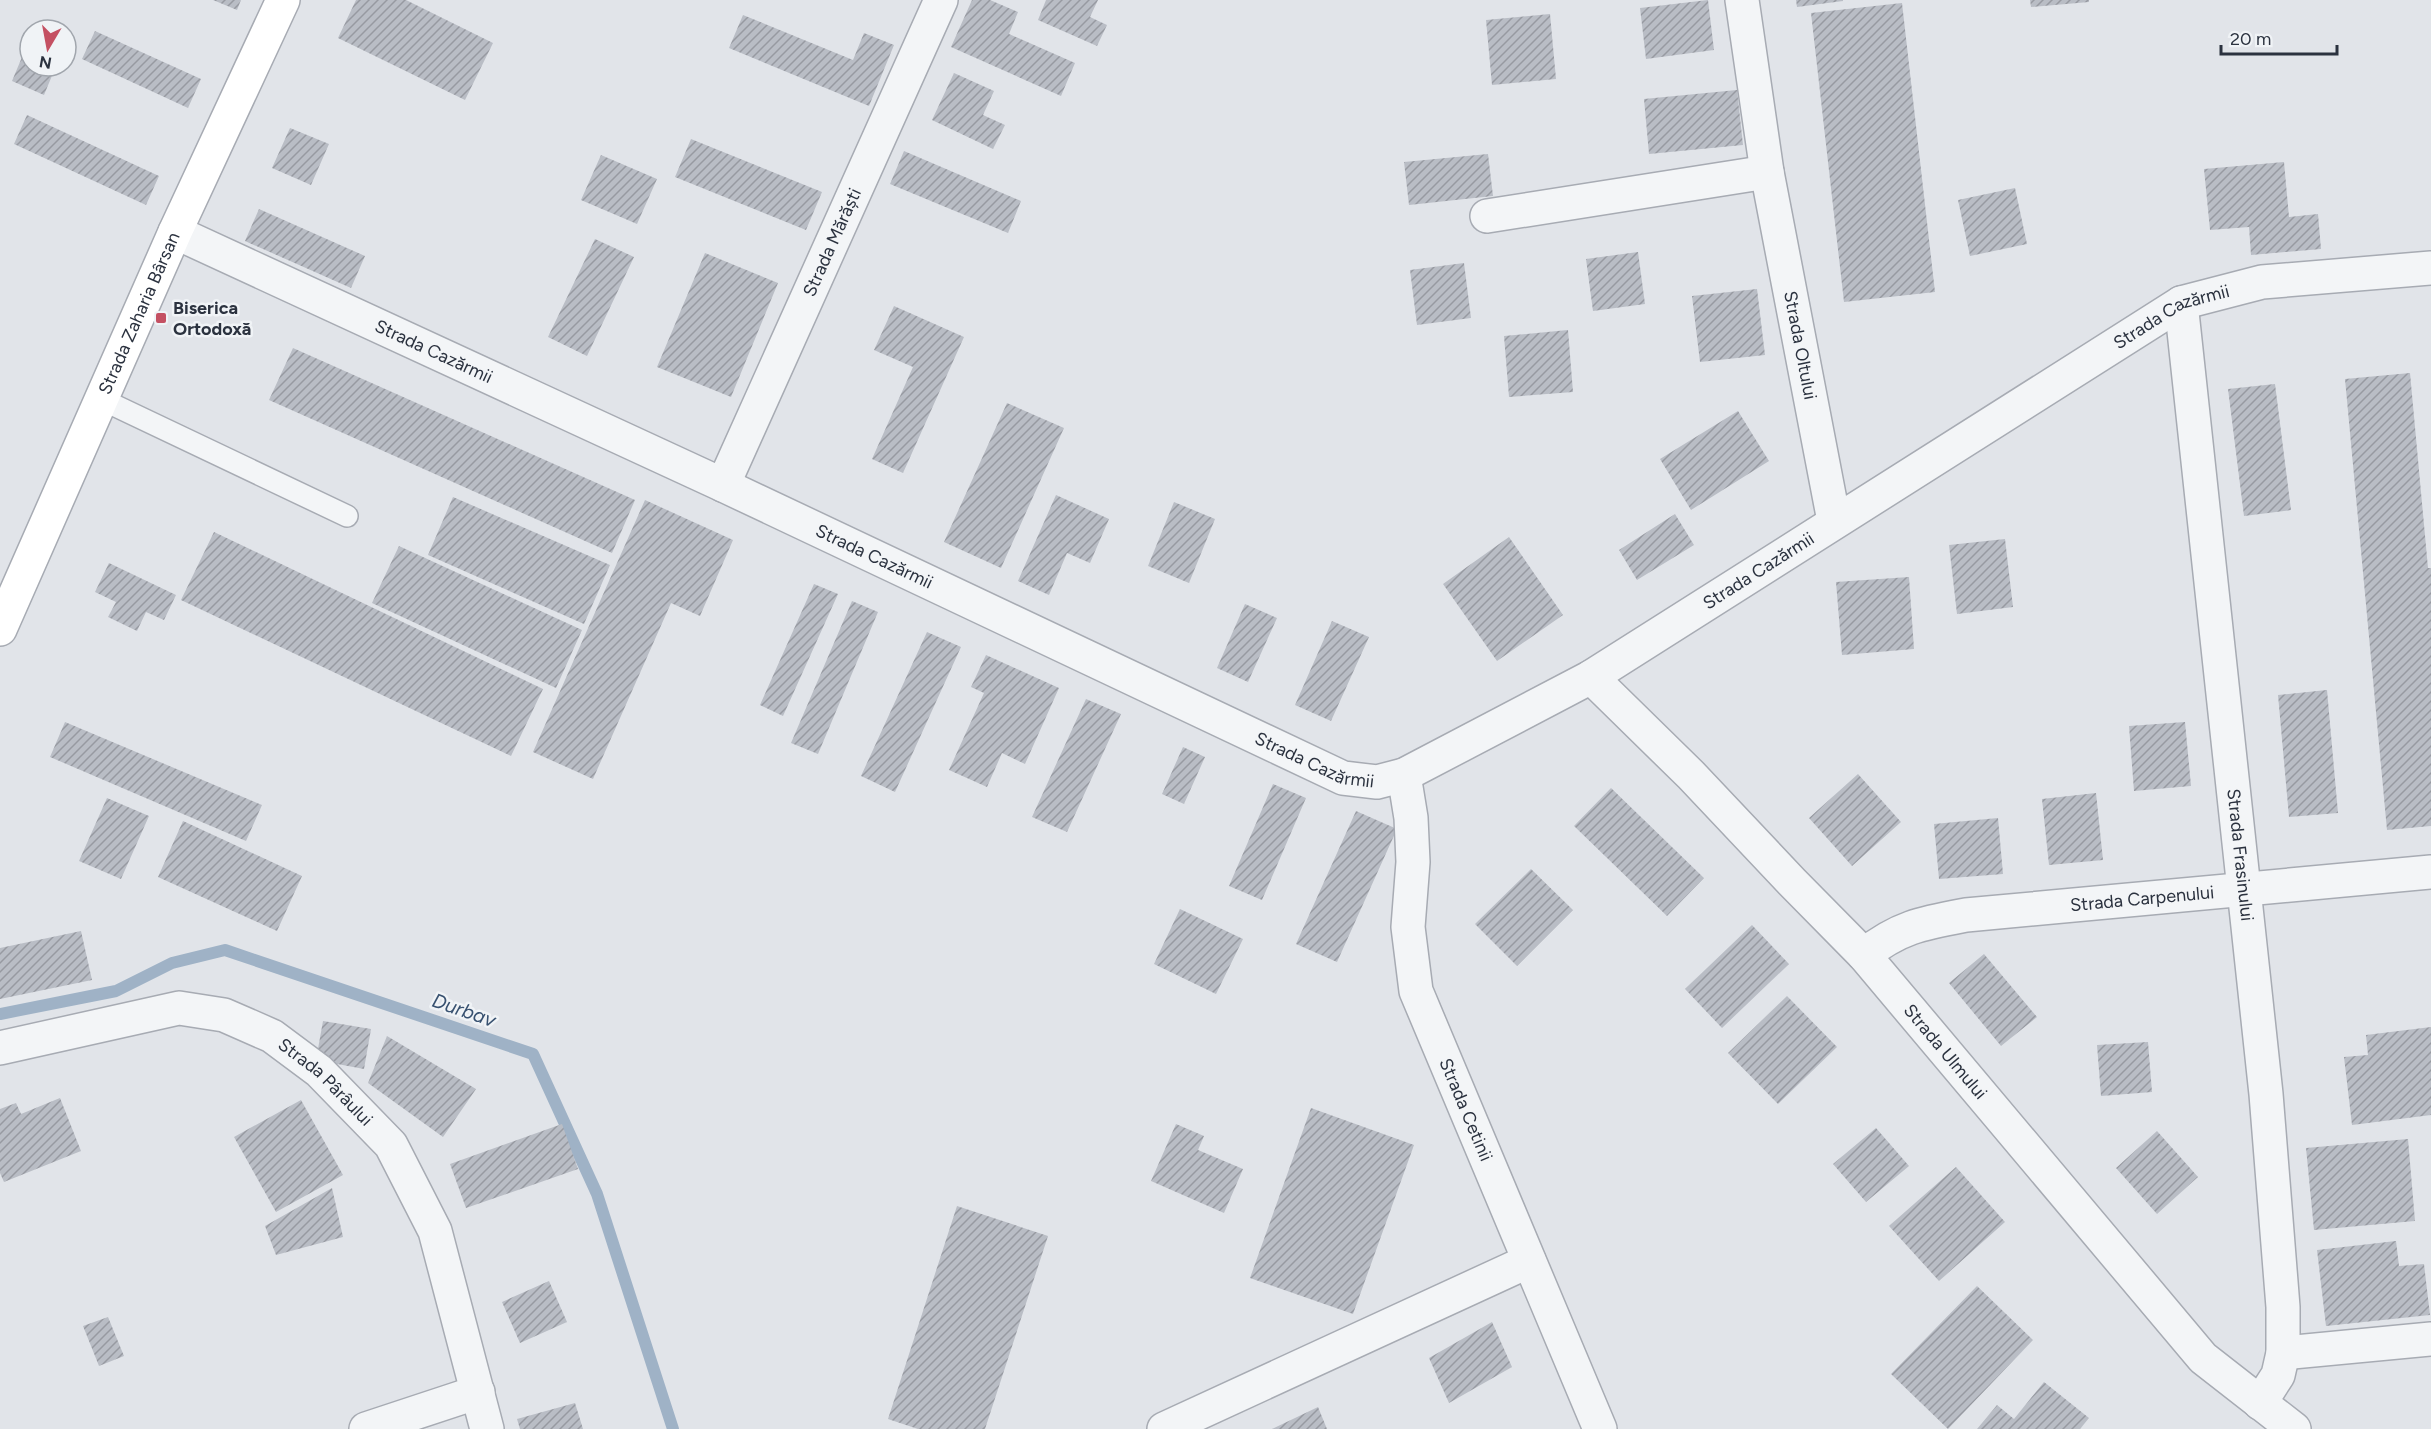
<svg xmlns="http://www.w3.org/2000/svg" width="2431" height="1429" font-family="Figtree,sans-serif">
<defs>
<pattern id="building-hatch" width="6" height="6" patternUnits="userSpaceOnUse" patternTransform="scale(1.5)"><rect width="6" height="6" fill="#b9bdc5"/><path d="M-1 1l2-2M0 6l6-6M5 7l2-2" fill="none" stroke="#979aa1"/></pattern>
</defs>
<rect width="100%" height="100%" fill="#e1e4e9"/>
<g fill="none" stroke-linecap="round" stroke-linejoin="round">
<path stroke="#9fb2c6" stroke-width="12" d="M0 1014 116 991 172 963 225 950 533 1054 597 1194 673 1429"/>
</g>
<path fill="url(#building-hatch)" d="M213 0H241L237 10Z
M356 0H406L493 43 465 100 338 38Z
M972 0H990L1018 12 1009 34 1075 63 1061 96 951 47Z
M1046 0H1098L1090 17 1107 25 1097 46 1038 20Z
M1708 0 1714 50 1646 59 1640 8Z
M1796 0H1843V1L1797 7Z
M2030 0H2089V2L2031 7Z
M1902 3 1935 292 1844 302 1811 13Z
M1550 14 1556 79 1492 85 1486 20Z
M743 15 853 60 864 33 894 45 869 106 729 48Z
M95 31 201 79 188 108 82 59Z
M30 38V66H56L44 95 12 81Z
M954 73 994 91 983 115 1005 125 993 149 932 120Z
M1737 90 1743 145 1649 154 1644 99Z
M27 115 159 176 146 205 14 144Z
M290 128 329 144 311 185 272 168Z
M691 139 822 192 806 230 675 177Z
M904 151 1021 201 1008 233 890 184Z
M1488 154 1493 196 1409 205 1404 162Z
M601 155 657 179 637 224 581 200Z
M2284 162 2289 217 2318 214 2321 249 2251 255 2249 227 2210 230 2204 169Z
M2015 188 2027 244 1970 256 1958 200Z
M259 209 365 256 351 288 245 241Z
M595 239 634 257 587 356 548 337Z
M1638 252 1645 304 1593 311 1586 259Z
M705 253 778 283 731 397 657 367Z
M1464 263 1471 318 1417 325 1410 270Z
M1757 289 1765 355 1700 362 1692 296Z
M894 306 964 337 903 473 872 459 913 367 874 350Z
M1568 330 1573 392 1509 397 1504 336Z
M293 348 635 500 612 553 269 400Z
M2410 373 2428 568H2431V826L2387 830 2345 379Z
M2275 384 2291 510 2244 516 2228 389Z
M1007 403 1064 428 1001 568 944 542Z
M1738 411 1769 461 1691 510 1660 459Z
M1056 495 1109 519 1090 563 1067 553 1049 595 1018 581Z
M453 497 610 565 584 624 428 555Z
M645 500 733 540 700 616 671 603 593 779 533 752Z
M1174 502 1215 519 1189 583 1148 566Z
M1675 514 1694 545 1637 580 1619 550Z
M214 532 543 689 511 756 181 600Z
M1509 537 1563 615 1497 661 1443 584Z
M2005 539 2013 607 1957 614 1949 545Z
M399 546 582 630 556 688 372 603Z
M109 563 176 595 164 620 146 612 137 631 108 617 116 602 95 592Z
M1909 577 1914 649 1842 655 1836 582Z
M814 584 838 594 783 716 760 705Z
M852 601 878 612 818 754 791 743Z
M1245 604 1277 618 1248 682 1217 668Z
M1332 621 1369 637 1331 721 1295 705Z
M927 632 961 647 895 792 861 776Z
M986 655 1059 688 1025 764 1002 753 987 787 949 770 984 693 971 687Z
M2327 690 2338 813 2289 817 2278 695Z
M1086 699 1121 714 1067 832 1032 817Z
M65 722 262 805 246 841 50 757Z
M2185 722 2191 786 2134 791 2129 726Z
M1183 747 1205 757 1184 804 1162 794Z
M1858 774 1901 822 1852 866 1809 818Z
M1273 784 1306 798 1262 900 1229 886Z
M1611 788 1704 878 1667 916 1574 826Z
M2096 793 2103 860 2049 865 2042 799Z
M107 798 149 816 121 879 79 861Z
M1356 811 1397 829 1337 962 1296 944Z
M1998 818 2003 874 1939 879 1934 824Z
M183 821 302 876 277 931 158 877Z
M1531 869 1573 910 1517 966 1475 924Z
M1180 909 1243 939 1216 994 1154 964Z
M1752 925 1789 964 1722 1028 1685 989Z
M81 931 92 980 0 999V948Z
M1984 954 2037 1017 2001 1046 1949 983Z
M1787 996 1837 1047 1778 1104 1728 1053Z
M323 1021 371 1029 364 1069 316 1060Z
M2431 1027V1115L2352 1125 2344 1057 2368 1055 2366 1035Z
M387 1036 476 1089 443 1137 368 1083Z
M2148 1042 2152 1092 2101 1096 2097 1045Z
M60 1098 81 1151 4 1182 0 1173V1109L16 1103 21 1114Z
M301 1100 343 1175 276 1212 234 1137Z
M1311 1108 1414 1145 1353 1314 1250 1278Z
M562 1124 578 1169 466 1208 450 1164Z
M1176 1124 1204 1136 1198 1150 1243 1169 1224 1213 1151 1181Z
M1876 1128 1909 1166 1866 1202 1833 1164Z
M2157 1131 2198 1177 2157 1214 2116 1168Z
M2408 1139 2415 1221 2314 1230 2306 1148Z
M1956 1167 2005 1222 1939 1281 1889 1226Z
M332 1188 343 1237 276 1255 265 1226Z
M957 1206 1048 1236 985 1429H918L888 1419Z
M2396 1241 2399 1266 2424 1264 2430 1315 2326 1326 2317 1250Z
M549 1281 567 1322 520 1343 502 1302Z
M1977 1286 2033 1340 1948 1429 1891 1374Z
M108 1317 124 1356 99 1366 83 1326Z
M1492 1322 1512 1367 1449 1403 1429 1358Z
M2044 1382 2089 1418 2080 1429H1977L1997 1405 2014 1419Z
M575 1403 583 1429H520L517 1419Z
M1318 1407 1327 1429H1272Z"/>
<g fill="none" stroke-linecap="round" stroke-linejoin="round">
<defs>
<path id="lane" d="M101 399 347 516"/>
<g id="street">
<path d="M1742 0 1767 172"/>
<path id="s1" d="M1487 216 1767 172 1834 521"/>
<path id="s2" d="M175 232 723 485 1343 778 1377 782 1404 775 1591 677 2181 303 2262 282 2431 268"/>
<path id="s3" d="M2181 303 2266 1094 2283 1307V1353L2278 1375 2260 1403"/>
<path id="s4" d="M723 485 941 0"/>
<path id="s5" d="M1591 677 1691 775 1792 882 1864 955 2203 1358 2294 1429"/>
<path id="s6" d="M1404 775 1411 818 1413 862 1408 927 1416 991 1600 1429"/>
<path id="s7" d="M1864 955C1899 927 1923 923 1966 915L2431 872"/>
<path id="s8" d="M0 1048 179 1008 224 1015 272 1036 319 1071 391 1145 435 1231 487 1429"/>
<path d="M2283 1353 2431 1339"/>
<path d="M366 1429 478 1392"/>
<path d="M1164 1429 1529 1261"/>
</g>
<g id="secondary">
<path id="s9" d="M0 629 175 232 283 0"/>
</g>
</defs>
<use href="#lane" stroke="#a7abb3" stroke-width="24"/>
<use href="#street" stroke="#a7abb3" stroke-width="36"/>
<use href="#secondary" stroke="#a7abb3" stroke-width="36"/>
<use href="#lane" stroke="#f3f5f7" stroke-width="21"/>
<use href="#street" stroke="#f3f5f7" stroke-width="33"/>
<use href="#secondary" stroke="#fff" stroke-width="33"/>
</g>
<rect fill="#c45062" stroke="#f0f3f6" stroke-width="2" x="155" y="312" width="12" height="12" rx="3"/>
<g text-anchor="middle" dominant-baseline="central" stroke-width="5" stroke-linejoin="round" paint-order="stroke">
<g font-size="18" fill="#2b323f" stroke="#f0f3f6">
<text stroke="none"><textPath href="#s4" startOffset="266">Strada Mărăști</textPath></text>
<text stroke="none"><textPath href="#s9" startOffset="345">Strada Zaharia Bârsan</textPath></text>
<text stroke="none"><textPath href="#s2" startOffset="2247">Strada Cazărmii</textPath></text>
<text stroke="none"><textPath href="#s1" startOffset="460">Strada Oltului</textPath></text>
<text stroke="none"><textPath href="#s2" startOffset="285">Strada Cazărmii</textPath></text>
<text stroke="none"><textPath href="#s2" startOffset="771">Strada Cazărmii</textPath></text>
<text stroke="none"><textPath href="#s2" startOffset="1761">Strada Cazărmii</textPath></text>
<text stroke="none"><textPath href="#s2" startOffset="1257">Strada Cazărmii</textPath></text>
<text stroke="none"><textPath href="#s3" startOffset="555">Strada Frasinului</textPath></text>
<text stroke="none"><textPath href="#s7" startOffset="288">Strada Carpenului</textPath></text>
<text stroke="none"><textPath href="#s5" startOffset="516">Strada Ulmului</textPath></text>
<text stroke="none"><textPath href="#s8" startOffset="352">Strada Pârâului</textPath></text>
<text stroke="none"><textPath href="#s6" startOffset="346">Strada Cetinii</textPath></text>
</g>
<g font-size="18" font-weight="bold" fill="#2b323f" stroke="#f0f3f6" text-anchor="start">
<text x="173" y="308">Biserica<tspan x="173" dy="21">Ortodoxă</tspan></text>
</g>
<g font-size="20" font-style="italic" fill="#385170" stroke="#f0f3f6">
<text transform="translate(464 1010) rotate(19)">Durbav</text>
</g>
</g>
<g transform="translate(48 48) rotate(190)"><circle r="28" fill="#f0f3f6" stroke="#a1a6ad" stroke-width="1.5"/>
<path d="M0-4.5L10 22L0 15L-10 22Z" fill="#c45062"/>
<text y="-9" font-size="16" font-weight="bold" text-anchor="middle" fill="#2b323f">N</text>
</g>
<path d="M2221 45v9h116v-9" fill="none" stroke="#2b323f" stroke-width="3"/>
<text x="2230" y="45" font-size="18" fill="#2b323f" stroke="#f0f3f6" stroke-width="4.5" paint-order="stroke">20 m</text>
</svg>
